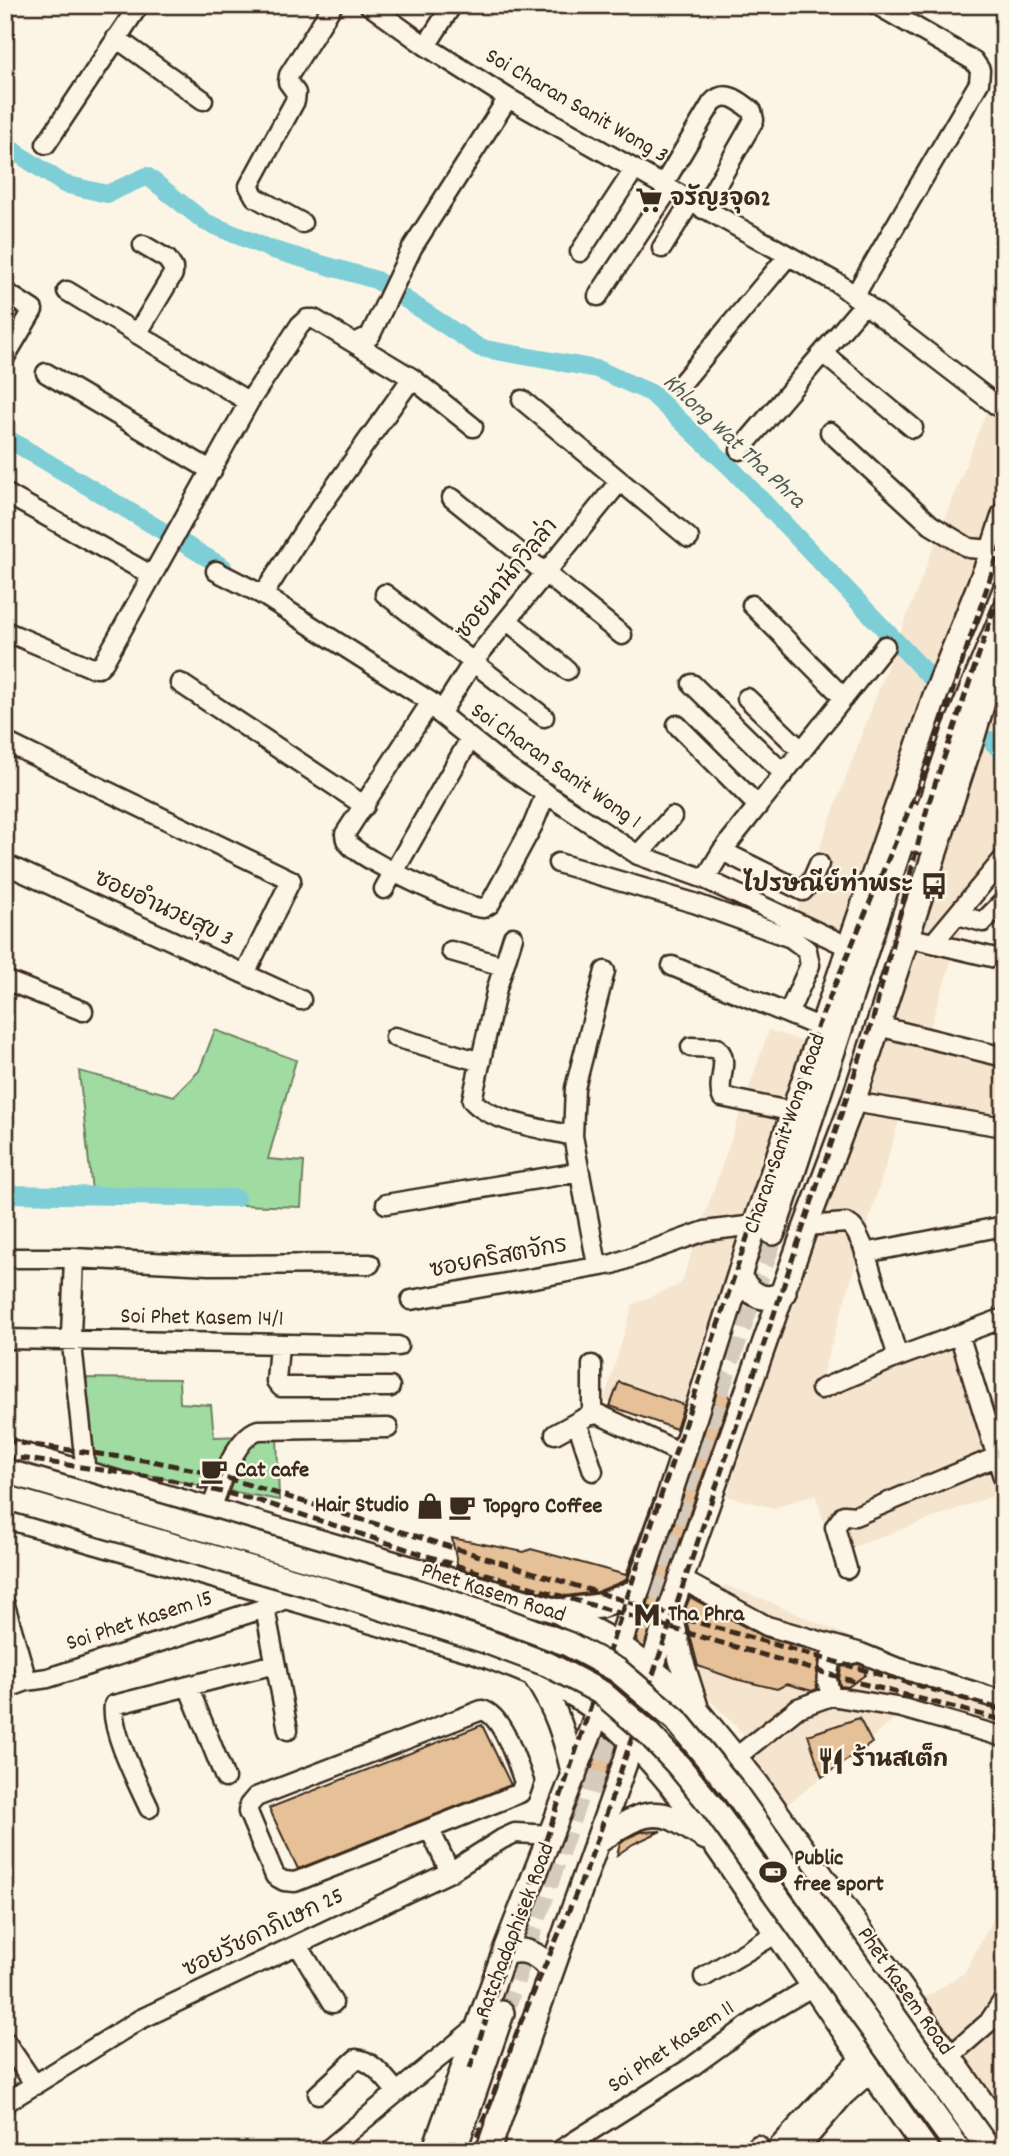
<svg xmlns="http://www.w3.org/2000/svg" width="1009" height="2156" font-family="Dekko,'Playpen Sans Thai',sans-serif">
<rect width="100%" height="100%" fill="#fcf5e5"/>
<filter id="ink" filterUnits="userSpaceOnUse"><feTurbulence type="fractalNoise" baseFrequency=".0143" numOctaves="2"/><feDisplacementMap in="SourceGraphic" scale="14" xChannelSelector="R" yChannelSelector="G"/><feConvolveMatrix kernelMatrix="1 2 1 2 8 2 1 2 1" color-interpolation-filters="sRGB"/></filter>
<g filter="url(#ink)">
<path fill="#f5e5ce" d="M994 392 1004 397V490L847 940 795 914 887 667Z
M1004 667V870L963 924 925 1044 1004 1057V1136L900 1118 821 1379 949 1329 1004 1457V1492L834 1554 815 1494 774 1508 727 1496Z
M769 1030 806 1043 677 1433 604 1400 633 1304 681 1284Z
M724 1585 763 1599 907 1662 1004 1694V1733L901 1714 783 1808 748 1760 757 1748 698 1688 693 1641Z
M1004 1905V2115L918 2002 964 1973 996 1914Z"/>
<path fill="#a0dba1" stroke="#6e8260" stroke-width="2" d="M215 1030 296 1060 268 1159 304 1162 301 1207 93 1200 79 1071 174 1096 199 1071Z
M76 1378 179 1379 180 1403 211 1405 214 1437 277 1435 279 1500 85 1464Z"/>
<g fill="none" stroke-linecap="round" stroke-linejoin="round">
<path stroke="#7dced6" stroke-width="18" d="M5 145 64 184 107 194 147 176 205 222 270 249 376 280 480 348 597 369 651 393 733 470 929 676
M5 437 223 567
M990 740 1004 754
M5 1194 236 1198"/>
</g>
<path fill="#e6c097" stroke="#3b2a1e" stroke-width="2" d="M619 1382 684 1405 676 1429 610 1406Z
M724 1390 730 1398 644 1646 636 1640 717 1392Z
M654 1498 626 1580 597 1592 558 1597 458 1568 452 1538 524 1552 531 1549 626 1575Z
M690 1597 762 1636 820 1653 816 1678 817 1689 812 1691 787 1684 777 1689 735 1679 698 1666 684 1612Z
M858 1664 864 1666 865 1675 848 1687 840 1686 839 1680 841 1667Z
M859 1718 872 1743 822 1777 808 1735Z
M482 1725 511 1785 298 1869 269 1808Z
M604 1735 616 1745 603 1784 591 1786 587 1781 588 1778Z
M661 1831 633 1844 617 1855 620 1844 629 1837 641 1832Z"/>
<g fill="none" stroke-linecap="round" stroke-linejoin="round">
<path stroke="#d5ccbd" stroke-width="23" stroke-dasharray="23 11" stroke-linecap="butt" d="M661 1553 773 1233
M591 1793 681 1538
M502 2013 586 1771"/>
<defs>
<path id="minor" d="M369 5 426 46 508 98 839 284 1004 411
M116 38 203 100
M426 46 452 5
M46 144 139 5
M663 185 712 103C725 89 739 100 752 111L754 120 703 209
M302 223 255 197 249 186 295 101 296 93 288 82 289 75 333 5
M662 248 691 201
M580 252 634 170
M67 291 249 402
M5 292 33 310 5 357
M855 295 979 83 980 70 974 61 962 54 877 5
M598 296 669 189
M137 334 173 274V268L167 259 143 245
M356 342 370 336 412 248 508 98
M824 354 913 428
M46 373 212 471
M681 384 788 256
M522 400 689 538
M830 432 931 525 969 548 992 550
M740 450 865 303
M5 493 151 575
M452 498 622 635
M216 571 263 595 431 702 440 714 509 769 638 855 705 879 849 947
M385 594 544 717
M263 595 307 526 412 378
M752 605 844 698
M507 620 567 670
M5 631 90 667 98 668 104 662 249 402 300 325 307 319H314L412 378 473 427
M180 683 365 806
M692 684 784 774
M747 698 802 751
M431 702 345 834C346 840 345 839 349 844 362 860 462 907 483 908L490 904 533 825 546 793
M440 714 473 662 620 481
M677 725 758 806
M5 749 10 744 18 748 291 880 245 974
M722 851 803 891 812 880 819 864
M638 855 672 817
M558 863 694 903 791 938 807 950 810 965 788 1014
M5 864 301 1000
M705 879 722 851 885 646
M384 889 470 739
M958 915 983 922 1004 901
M513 937 497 988 472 1100C490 1122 545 1129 573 1136
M907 937 1004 960
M934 942 1004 858
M451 951 503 966
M672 966 822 1028
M5 980 83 1011
M878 1026 1004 1057
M395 1037 481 1062
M691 1047 717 1048C731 1061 716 1081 722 1097L794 1112
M853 1102 1004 1127
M386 1204 580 1172
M806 1226 846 1223C855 1226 859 1238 863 1246L898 1357 1004 1318
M865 1253 1004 1226
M16 1258H74L210 1265 370 1264
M74 1258 71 1335 86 1474
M597 1265 573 1136 575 1088 605 971
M411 1300 613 1264 705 1231 755 1225
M959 1334 1004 1480
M5 1339 398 1346
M279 1345 276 1381 281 1387H390
M821 1389 898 1357
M592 1415V1365
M577 1422 593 1471
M555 1434 588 1416 598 1414 683 1454
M210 1511C220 1488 233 1439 258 1430L388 1428
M847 1569 835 1527 844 1515 855 1516 996 1457
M681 1579 767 1626 861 1653 893 1666 1004 1701
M5 1605 27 1681
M265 1608 288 1730
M188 1686 225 1778
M5 1689 27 1681 48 1678 265 1608 289 1597
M831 1696 827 1680 831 1656 853 1654
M482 1710C503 1715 517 1763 524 1782L520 1793 295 1882 284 1881 275 1876 248 1812 249 1805 256 1797Z
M735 1758 798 1708 831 1696 902 1708 1004 1737
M149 1808C138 1784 110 1730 114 1705L275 1664
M430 1830 450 1872
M298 1945 333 2003
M704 1977 777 1933
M5 2041 35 2085
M949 2057 989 2022 1004 1999
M318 2094 356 2059C373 2060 386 2080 397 2092
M5 2103 139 2020 450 1872 502 1839 515 1833 552 1835
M326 2151 480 2024
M559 2151 690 2068 759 2018 813 1986
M753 2151 758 2145
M774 2151 861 2057
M797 2151 844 2096 871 2072"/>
<path id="major" d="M985 574 1004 515
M918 841 955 730 1004 611
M773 1233 911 814
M739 1277C750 1294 765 1305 784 1292
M5 1450 557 1611 618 1644 670 1684 698 1712 756 1783 1004 2134
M5 1516 475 1651C518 1668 563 1683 599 1712 660 1760 702 1825 745 1887 807 1975 865 2064 927 2151
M557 1611 600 1606 635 1592
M670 1612 681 1660 696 1707
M534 1675C557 1709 565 1736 574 1776
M596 1843C618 1828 644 1806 672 1818 683 1823 695 1832 706 1838
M504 1953C524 1947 538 1953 551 1970
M434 2151 504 1953 590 1733 683 1454 755 1225 849 947 935 696 989 561
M454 2151 502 2013
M488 2151 626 1760 661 1637 681 1579 806 1226 853 1102 973 736 1004 630"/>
</defs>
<use href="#minor" stroke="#3b2a1e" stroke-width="23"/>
<use href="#major" stroke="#3b2a1e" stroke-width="28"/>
<use href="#minor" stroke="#fcf5e5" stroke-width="18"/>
<use href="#major" stroke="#fcf5e5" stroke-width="23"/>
<path stroke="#3b2a1e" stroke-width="5" stroke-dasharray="10 5" stroke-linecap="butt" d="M5 1441 157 1462 214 1474 661 1612 1004 1710
M5 1456 171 1480 260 1501 458 1566 856 1682 1002 1720
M470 2068 818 1025 928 765 1004 536
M472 2151 520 2024 587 1868 610 1803 873 1019 928 805 1004 580"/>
<defs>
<path id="major-bridge" d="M5 1471 400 1586 501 1619 568 1644 617 1670 676 1720 731 1787 990 2151
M5 1497 316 1587 485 1641 549 1665 602 1693 647 1732 678 1765 714 1809 960 2151"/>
</defs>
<use href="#major-bridge" stroke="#3b2a1e" stroke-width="28" stroke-linecap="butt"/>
<use href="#major-bridge" stroke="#fcf5e5" stroke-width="23"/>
</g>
</g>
<defs>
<symbol id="supermarket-bare" viewBox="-9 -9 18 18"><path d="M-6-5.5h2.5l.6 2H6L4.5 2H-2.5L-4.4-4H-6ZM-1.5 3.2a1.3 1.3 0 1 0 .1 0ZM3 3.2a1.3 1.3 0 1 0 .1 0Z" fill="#3b2a1e" stroke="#fcf5e5" stroke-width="2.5" paint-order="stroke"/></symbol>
<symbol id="bus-bare" viewBox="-9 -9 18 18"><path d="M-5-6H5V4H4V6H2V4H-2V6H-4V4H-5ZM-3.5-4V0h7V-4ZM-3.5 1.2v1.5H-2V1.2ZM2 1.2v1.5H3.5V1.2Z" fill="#3b2a1e" stroke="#fcf5e5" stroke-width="2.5" paint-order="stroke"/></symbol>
<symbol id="cafe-bare" viewBox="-9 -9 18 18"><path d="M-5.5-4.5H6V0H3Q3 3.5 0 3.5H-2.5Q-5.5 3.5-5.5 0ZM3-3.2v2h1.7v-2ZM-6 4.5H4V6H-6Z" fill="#3b2a1e" stroke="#fcf5e5" stroke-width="2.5" paint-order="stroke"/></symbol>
<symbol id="shop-bare" viewBox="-9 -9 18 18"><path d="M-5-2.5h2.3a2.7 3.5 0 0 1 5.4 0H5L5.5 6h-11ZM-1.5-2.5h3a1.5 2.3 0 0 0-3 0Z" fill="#3b2a1e" stroke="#fcf5e5" stroke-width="2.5" paint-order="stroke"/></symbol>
<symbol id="metro-bare" viewBox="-9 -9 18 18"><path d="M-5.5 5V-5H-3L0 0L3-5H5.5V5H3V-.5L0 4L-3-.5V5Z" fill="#3b2a1e" stroke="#fcf5e5" stroke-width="2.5" paint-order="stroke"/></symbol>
<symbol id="restaurant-bare" viewBox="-9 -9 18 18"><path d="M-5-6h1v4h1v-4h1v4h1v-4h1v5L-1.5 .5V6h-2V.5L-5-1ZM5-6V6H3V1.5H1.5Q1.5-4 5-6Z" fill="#3b2a1e" stroke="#fcf5e5" stroke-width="2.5" paint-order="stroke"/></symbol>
<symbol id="stadium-bare" viewBox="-9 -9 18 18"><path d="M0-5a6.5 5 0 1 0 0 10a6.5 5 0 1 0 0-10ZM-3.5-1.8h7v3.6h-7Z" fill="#3b2a1e" stroke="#fcf5e5" stroke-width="2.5" paint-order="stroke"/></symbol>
</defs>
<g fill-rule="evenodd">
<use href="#supermarket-bare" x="630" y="181" width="38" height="38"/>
<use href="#bus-bare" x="915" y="867" width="38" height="38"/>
<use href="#cafe-bare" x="195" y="1452" width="38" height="38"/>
<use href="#shop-bare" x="411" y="1487" width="38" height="38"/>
<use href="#cafe-bare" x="443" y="1488" width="38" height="38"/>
<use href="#metro-bare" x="628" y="1596" width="38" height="38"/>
<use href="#restaurant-bare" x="812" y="1742" width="38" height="38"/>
<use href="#stadium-bare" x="754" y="1853" width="38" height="38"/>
</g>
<g text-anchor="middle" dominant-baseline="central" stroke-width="5" stroke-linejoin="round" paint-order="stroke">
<g font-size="23" fill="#3b2a1e" stroke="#fcf5e5">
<text transform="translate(576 107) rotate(30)">Soi Charan Sanit Wong 3</text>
<text transform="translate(508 580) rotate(-51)">ซอยนานักวิลล่า</text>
<text transform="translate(555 767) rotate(35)">Soi Charan Sanit Wong 1</text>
<text transform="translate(163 910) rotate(25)">ซอยอำนวยสุข 3</text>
<text transform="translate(786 1134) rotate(-71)">Charan Sanit Wong Road</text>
<text transform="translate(499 1259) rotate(-11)">ซอยคริสตจักร</text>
<text transform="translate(202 1319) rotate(1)">Soi Phet Kasem 14/1</text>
<text transform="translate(493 1594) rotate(18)">Phet Kasem Road</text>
<text transform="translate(140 1622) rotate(-18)">Soi Phet Kasem 15</text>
<text transform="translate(516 1931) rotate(-69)">Ratchadaphisek Road</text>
<text transform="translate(264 1934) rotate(-26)">ซอยรัชดาภิเษก 25</text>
<text transform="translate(904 1992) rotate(55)">Phet Kasem Road</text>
<text transform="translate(672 2048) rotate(-34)">Soi Phet Kasem 11</text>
</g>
<g font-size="23" font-weight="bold" fill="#3b2a1e" stroke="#fcf5e5" text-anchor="start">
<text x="670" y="200">จรัญ3จุด2</text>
<text x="913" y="886" text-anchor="end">ไปรษณีย์ท่าพระ</text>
<text x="235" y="1471">Cat cafe</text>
<text x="409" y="1506" text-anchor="end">Hair Studio</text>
<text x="483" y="1507">Topgro Coffee</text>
<text x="668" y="1615">Tha Phra</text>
<text x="852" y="1761">ร้านสเต็ก</text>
<text x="794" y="1859">Public<tspan x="794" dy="26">free sport</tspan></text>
</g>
<g font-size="24" font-style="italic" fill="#4f5b55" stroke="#fcf5e5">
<text transform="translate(733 442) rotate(43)">Khlong Wat Tha Phra</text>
</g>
</g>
<rect width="1009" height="2156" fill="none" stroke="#fcf5e5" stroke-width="28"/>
<rect x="14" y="14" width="981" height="2128" fill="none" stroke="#3b2a1e" stroke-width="2.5" filter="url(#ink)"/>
</svg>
